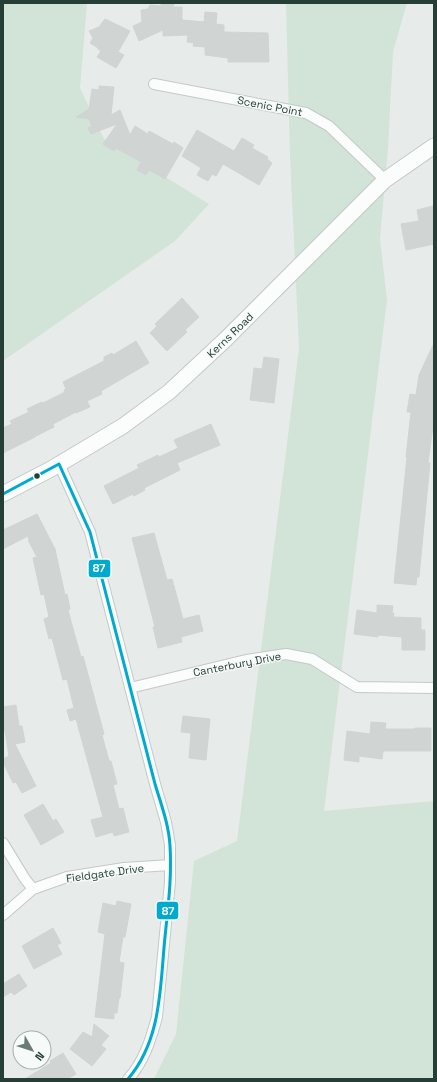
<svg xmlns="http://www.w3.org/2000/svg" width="437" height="1082" font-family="'Space Grotesk',sans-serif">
<rect width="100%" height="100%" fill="#e7ecea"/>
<path fill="#d2e3d7" d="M3 3H87L80 88 104 139 209 204 175 241 3 361Z
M286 3H407L393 52 388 148 380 239 387 300 324 811 434 801V1079H154L176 1034 194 861 237 841 299 348 290 155Z"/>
<path fill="#d0d5d3" stroke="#d0d5d3" d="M161 4H174L173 7H182V20L204 22 205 12 217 13 216 24 224 25V32L268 33 269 62H228V58L205 55V47L193 46 194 43 187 42 188 35 163 36V30L139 41 133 26 142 22 141 10 148 9 150 5 161 6Z
M105 19 130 31 118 52 124 55 116 68 97 57 101 51 98 49V48L90 43 93 38 89 31 99 27Z
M99 86 114 87 111 115 120 110 130 135 135 126 148 134 149 131 173 144 174 142 183 148 165 179 149 170 146 175 137 170 141 162 116 148 114 151 103 144 117 124 91 134 88 128 92 126 89 119 76 117 89 109 92 89 99 90Z
M197 130 234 151 242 138 254 145 252 148 268 157 267 159 272 163 259 185 223 164 216 176 212 174 208 181 197 175 201 168 182 156Z
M433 206 434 213V244L406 250 401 224 419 221 417 210Z
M182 298 199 317 185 330 187 332 167 351 150 333 157 326 155 324Z
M136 341 149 363 101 391 102 394 87 401 90 407 76 413V412L53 424 54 427 34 437H35L3 453V428L12 424 10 421 29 412 27 409 42 402 43 403 65 392 64 390 66 389 63 382 104 361V357L112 353 113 355Z
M434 343V418L428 463H430L419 577H417L416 585 394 583 407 457H406L411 412H407L410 394 416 395 419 375Z
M264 357 279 359 274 403 250 400 254 368 262 369Z
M211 424 220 445 177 463 180 470 144 488 145 490 134 496 133 494 113 504 104 486 139 468 137 465 158 455 159 457 178 448 174 440Z
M37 514 55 549 65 595 67 594 70 609 68 610 72 625 81 657 83 656 104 734 102 735 109 761H111L117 784 113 785 119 809 123 808 129 832 114 836 113 832 96 837 91 820 103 817 76 719 70 721 67 710 74 708 67 679 63 680 52 638 49 639 44 619 49 617 44 594 41 595 33 558 37 557 29 542 28 536 3 549V530Z
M154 533 167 580 172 579 183 619 199 615 203 631 181 637 182 642 158 648 153 627H155L132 538Z
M377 605 393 606 392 613H394L393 617 421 618V630H425V650H402V637L378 635V637L354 634 357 610 377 613Z
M16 705 19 726H22L25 742 15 744 36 786 22 793 16 782 13 783 3 762V759L9 756 5 731H3V707Z
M183 716 210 719 206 760 189 758 191 733 181 732Z
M371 722 386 723 385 729H415V728H431V751H383L382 759 359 756V762L344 760 347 731 370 734Z
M43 804 53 821 56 819 64 832 41 845 24 815Z
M117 901 131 904 125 937H123L119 962 124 963 120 998H119L117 1013H114V1019L95 1017 105 934 98 932 103 903 116 906Z
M53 928 61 943 57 945 62 954 34 969 22 946Z
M19 974 27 986 14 995 11 992 3 997V984Z
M94 1024 109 1036 101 1045 106 1049 92 1066 70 1049 83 1032 92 1037Z
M63 1053 76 1074 67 1079H25L51 1063 50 1061Z"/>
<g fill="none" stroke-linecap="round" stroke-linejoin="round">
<defs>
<path id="street" d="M154 84 306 113 329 126 385 180
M59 464 90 532 155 784 166 822 170 845V882L157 1017C151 1039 144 1062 128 1079
M130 688 246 660 286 654 312 659 357 687 434 688
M3 843 25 879 33 889
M3 915 33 889 67 877 124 868 170 865"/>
<path id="secondary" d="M3 494 51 469 123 426 169 392 226 339 385 180 434 146"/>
</defs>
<use href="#street" stroke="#c4c9c7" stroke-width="12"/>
<use href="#secondary" stroke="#c3c9c7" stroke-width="17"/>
<use href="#street" stroke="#fbfcfc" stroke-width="10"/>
<use href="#secondary" stroke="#fbfcfc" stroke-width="15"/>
<defs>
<path id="bus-1" d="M3 494 59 464 90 532 155 784C161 804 169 825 170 846 172 877 168 907 165 937 160 986 162 1039 128 1079"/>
</defs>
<use href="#bus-1" stroke="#f6faf8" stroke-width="6"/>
<use href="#bus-1" stroke="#00a9ce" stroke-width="3"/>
</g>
<circle fill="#263e36" stroke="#f6faf8" stroke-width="1.5" cx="37" cy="476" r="3.5"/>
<g text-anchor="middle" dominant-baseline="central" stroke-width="3" stroke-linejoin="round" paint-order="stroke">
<g font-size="11" fill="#263e36" stroke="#f6faf8">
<text transform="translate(270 106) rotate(11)">Scenic Point</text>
<text transform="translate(230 335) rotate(-44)">Kerns Road</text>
<text transform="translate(237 664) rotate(-11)">Canterbury Drive</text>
<text transform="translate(105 873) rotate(-8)">Fieldgate Drive</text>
</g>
</g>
<g stroke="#f6faf8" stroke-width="1.5">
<rect x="88" y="559" width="23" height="19" rx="4" fill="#00a9ce"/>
<rect x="156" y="901" width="23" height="19" rx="4" fill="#00a9ce"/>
</g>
<g font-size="11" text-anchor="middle" font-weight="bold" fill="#fff">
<text x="99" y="572">87</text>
<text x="168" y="915">87</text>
</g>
<rect width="437" height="1082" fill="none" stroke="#263e36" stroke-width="8"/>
<g transform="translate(32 1050) rotate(129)"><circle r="19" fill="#f6faf8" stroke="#a3afaa"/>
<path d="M0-3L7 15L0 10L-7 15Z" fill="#6a7b75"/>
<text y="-6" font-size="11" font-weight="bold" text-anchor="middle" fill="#263e36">N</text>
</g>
</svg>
